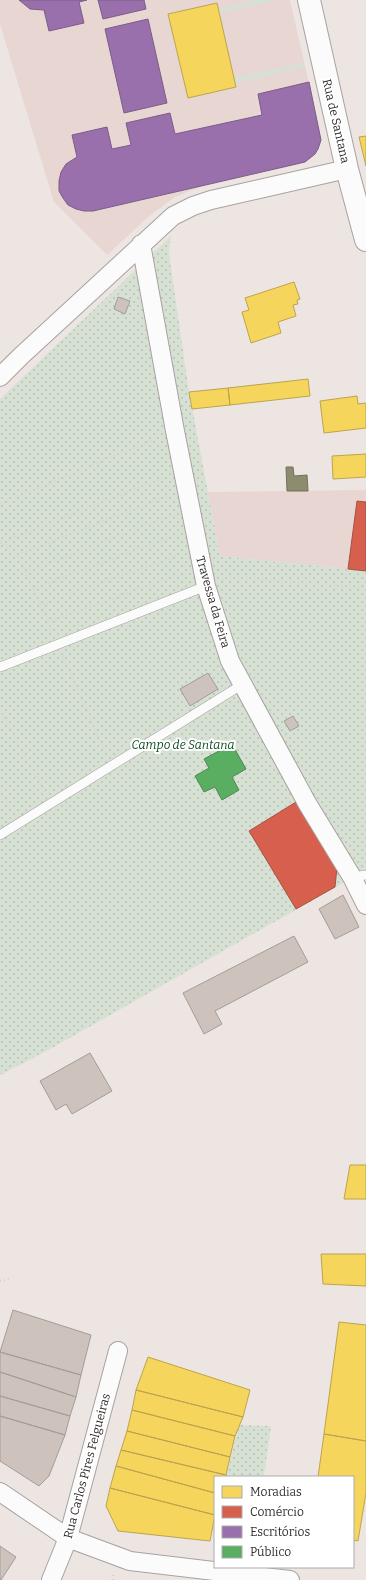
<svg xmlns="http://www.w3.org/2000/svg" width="366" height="1580" font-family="Bitter,serif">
<defs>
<pattern id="park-dots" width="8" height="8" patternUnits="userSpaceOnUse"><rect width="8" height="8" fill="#d6e1d4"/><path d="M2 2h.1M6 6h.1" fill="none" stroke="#b8c1b6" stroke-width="1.8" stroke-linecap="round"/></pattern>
</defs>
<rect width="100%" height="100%" fill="#ece5e2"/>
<path fill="#e7d6d2" d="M0 0H290L320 132 321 140 318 149 310 159 300 164 200 187 175 197 148 217 107 255 54 202 0 24Z
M366 490V571L220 556 208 492Z"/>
<path fill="#d6e1d4" d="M257 0H278L219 13 218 9Z
M304 63 305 67 235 83 234 78Z"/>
<path fill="url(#park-dots)" d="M172 235 170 240 169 254 189 392 220 556 366 571V870L43 1053 0 1075V399Z
M239 1425 271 1426 264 1476 226 1477Z"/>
<path fill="#f6d55c" stroke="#bca44e" d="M217 3 236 87 188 98 168 14Z
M366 136V166L359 137Z
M294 282 300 299 297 300 298 304 293 305 296 316 278 322 281 333 251 343 242 312 249 310 245 298Z
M308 379 310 396 230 405 228 388Z
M228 388 230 405 192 409 189 392Z
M357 396 358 404 366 403V428L324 433 320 401Z
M366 454V477L333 479 332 456Z
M350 1165H366V1199H344Z
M321 1254H366V1286L323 1284Z
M339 1322 366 1325V1441L324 1434Z
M148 1357 250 1390 243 1417 136 1390Z
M136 1390 243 1417 235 1436 132 1410Z
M132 1410 235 1436 230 1457 127 1431Z
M127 1431 230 1457 226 1475 121 1450Z
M324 1434 366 1441V1493L358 1541 354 1540 353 1548V1477H318Z
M121 1450 226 1475V1477H215V1493L116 1466Z
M116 1466 215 1493V1515L110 1488Z
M110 1488 215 1515 210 1541 118 1531 106 1506Z"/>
<path fill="#d6604d" stroke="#a55244" d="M357 501 366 502V571L348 569Z
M296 802 337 867 335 887 296 909 249 831Z"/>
<path fill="#9970ab" stroke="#7b5d86" d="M19 0H87L79 2 84 23 49 31 44 10 30 9Z
M98 0H144L146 9 103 19Z
M148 19 167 103 124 113 105 29Z
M309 82 321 140 318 149 315 154 305 162 93 211H84L76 209 68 205 63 198 59 191V181L61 172 66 164 77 157 72 135 107 127 112 149 131 145 126 123 170 113 175 134 262 115 258 94Z"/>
<path fill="#5aae61" stroke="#4f8852" d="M232 744 246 769 232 777 239 790 222 800 215 787 204 792 195 776 209 768 204 759Z"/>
<path fill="#8c8c6e" stroke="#72705b" d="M286 467H293L294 476 307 475 308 491H287Z"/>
<path fill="#cdc2bc" stroke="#a29d9a" d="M118 297 130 301 125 314 114 309Z
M208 673 218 689 190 706 180 689Z
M293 716 299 726 290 731 284 721Z
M343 895 359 927 335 939 319 909Z
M294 936 308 962 215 1011 222 1024 204 1034 183 993Z
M90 1053 112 1091 72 1114 66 1104 56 1110 40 1081Z
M13 1310 91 1335 81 1375 0 1352Z
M0 1352 81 1375 76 1397 0 1372Z
M0 1372 76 1397 70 1416 0 1396Z
M0 1396 70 1416 65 1435 0 1416Z
M0 1416 65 1435 49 1476 39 1486 0 1461Z
M0 1546 16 1557 1 1580H0Z"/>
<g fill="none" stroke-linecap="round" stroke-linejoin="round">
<defs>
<path id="lane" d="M0 667 206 586
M0 835 243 684
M352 877 366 875"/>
<path id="street" d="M141 244 175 431 206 586 230 661 307 803 352 877 366 905
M0 377 21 356 173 216 193 206 211 200 347 169
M0 1492 68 1538 130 1561 290 1580
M51 1580 68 1538 118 1351"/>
<path id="secondary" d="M309 0 347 169 366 240"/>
</defs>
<use href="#lane" stroke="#a7a2a0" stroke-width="10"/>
<use href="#street" stroke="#a7a2a0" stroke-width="20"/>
<use href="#secondary" stroke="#a7a2a0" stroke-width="24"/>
<path stroke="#d5d3d3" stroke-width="2.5" stroke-dasharray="1 3" stroke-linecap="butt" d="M0 504 158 438
M0 542 18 555 52 631
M1 543 165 477
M18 555 170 495
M26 572 173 515
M223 580 230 577 366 588
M33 589 177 535
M40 605 181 554
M48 622 185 573
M63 656 106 754
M0 710 45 792
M0 791 11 811
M0 1281 11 1278
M113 1580V1574"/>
<use href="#lane" stroke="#fcfbfb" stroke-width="9"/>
<use href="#street" stroke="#fcfbfb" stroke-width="18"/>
<use href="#secondary" stroke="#fcfbfb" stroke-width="22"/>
</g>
<g text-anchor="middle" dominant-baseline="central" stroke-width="4" stroke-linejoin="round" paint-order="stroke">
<g font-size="12" fill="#34302e" stroke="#fff">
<text transform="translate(336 121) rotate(77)">Rua de Santana</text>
<text transform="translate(213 602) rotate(74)">Travessa da Feira</text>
<text transform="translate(87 1466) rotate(-75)">Rua Carlos Pires Felgueiras</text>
</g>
<g font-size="12" font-style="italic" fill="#114d26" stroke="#fff">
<text x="183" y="745">Campo de Santana</text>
</g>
</g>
<rect x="214" y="1476" width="140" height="92" fill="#ffffff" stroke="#aeacab"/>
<rect x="222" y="1486" width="20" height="12" fill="#f6d55c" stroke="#aeacab"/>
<text x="250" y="1496" font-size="12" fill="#34302e">Moradias</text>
<rect x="222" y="1506" width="20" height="12" fill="#d6604d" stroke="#aeacab"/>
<text x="250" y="1516" font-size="12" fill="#34302e">Comércio</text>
<rect x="222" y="1526" width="20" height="12" fill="#9970ab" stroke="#aeacab"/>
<text x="250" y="1536" font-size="12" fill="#34302e">Escritórios</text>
<rect x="222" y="1546" width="20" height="12" fill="#5aae61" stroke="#aeacab"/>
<text x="250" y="1556" font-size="12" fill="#34302e">Público</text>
</svg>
